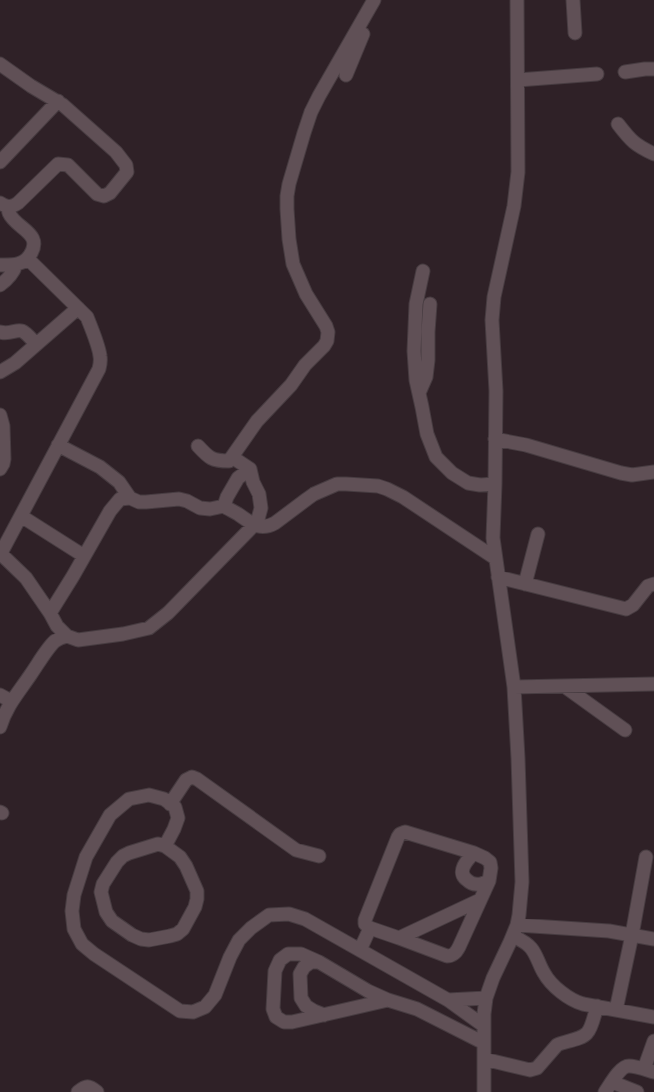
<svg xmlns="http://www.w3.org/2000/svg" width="654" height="1092" font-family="Literata,serif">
<rect width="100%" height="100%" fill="#2f2127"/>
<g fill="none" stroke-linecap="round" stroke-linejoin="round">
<defs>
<path id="minor" d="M573 0 575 33
M0 64 31 86 63 105 116 152 126 165 127 172 110 193 104 196 97 194 68 165 58 164 18 203C11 208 6 207 0 203
M625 72 645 69H654
M346 75 363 34
M518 80 597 74
M618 124C631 141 635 145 654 154
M0 162 58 101
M0 265C12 265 23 266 30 255 44 233 16 229 9 213 8 211 9 209 8 207
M423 271 416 304 414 351 416 380 422 407 427 434 436 457 452 473 468 483 480 485 495 484
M0 285C7 280 13 274 16 265
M0 332C10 335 16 329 22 331 27 333 32 340 36 344
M0 372 15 363 78 308
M419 393 426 377 428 360V332L430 304
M0 415 3 426 4 459 3 464 0 469
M495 439 526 445 621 473 632 475 654 472
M58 445 100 467 119 482 130 498
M198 446C209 458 212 461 229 461L257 421 291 385 305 365 324 346 327 341 328 332 326 326 306 294 293 264 289 239 287 209V196L289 184 304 133 311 112 319 96 374 0
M224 506 227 497 238 478 250 469
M21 516 84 556
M0 553 26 578 50 613 57 626 67 636 78 640 123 634 149 628 168 613 254 525 258 519 261 508 259 494 253 482 250 469 232 457
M1 553 99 369C100 365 101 361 100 356 99 346 91 327 87 317L28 259
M498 577 626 609 633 605 648 586 654 584
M525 584 538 534
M50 613 73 576 110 511 120 499 130 498 139 502H146L179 499 187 501 200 508 210 509 224 506C228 509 233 511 238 514 250 522 259 532 275 523L307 499 314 494 337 484H346L378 486 387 489 403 497 495 558
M564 686 625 730
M514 687 654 684
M0 695 11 701
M0 727C6 706 19 692 31 674 38 664 47 648 55 641 58 639 63 637 67 636
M170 804 186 780 192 777 197 779 296 850 319 856
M0 812 2 813
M158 844 165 846 180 857 186 866 197 891V899L195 907 183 929 177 934 170 936 149 940 141 939 132 935 112 921 106 912 101 892 103 884 117 862 123 856 129 853Z
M165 846 174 829 178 818 175 807 164 799 149 795 129 799 110 815 86 857 74 895 72 911 74 929 82 944 94 954 180 1011 193 1012 205 1007 215 995 230 957 239 940 251 928 269 915 289 914 305 919 448 1000 484 1026
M474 853C467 860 456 872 467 880 470 883 475 885 480 884 482 884 486 882 489 881
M517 925 609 931 654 939
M513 936C519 939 526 942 531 948 537 955 539 965 544 973 551 986 569 1000 583 1004L654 1017
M399 938 480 900
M360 950 370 928 399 938 447 956C453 956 456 953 459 947L489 881 491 868 490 862 485 858 474 853 405 832 400 834 398 837 365 920V924L370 928
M319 962H311L304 967 300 974 301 998 306 1006 314 1011 324 1015
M388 1000 292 1022H284L276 1017 273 1009 275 971 280 960 288 954H301L319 962 368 991 388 1000 417 1009 484 1043
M448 1000 486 998
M616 1010 632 935 646 857
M484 1059 530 1070 537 1068 557 1045C565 1041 581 1040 587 1033 592 1028 595 1013 597 1006
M644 1069 654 1041
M612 1082 637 1092
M78 1092C86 1085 89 1085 97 1092
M484 1092V1014L486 998 493 978 510 942 517 925 519 915 522 882 518 758 514 687 493 538 495 484 496 391 492 320 494 297 514 206 518 172 517 0
M605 1092C610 1085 620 1066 629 1066 636 1066 647 1070 654 1072"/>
</defs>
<use href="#minor" stroke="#473c41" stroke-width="15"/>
<use href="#minor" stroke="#605056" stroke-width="13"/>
</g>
</svg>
